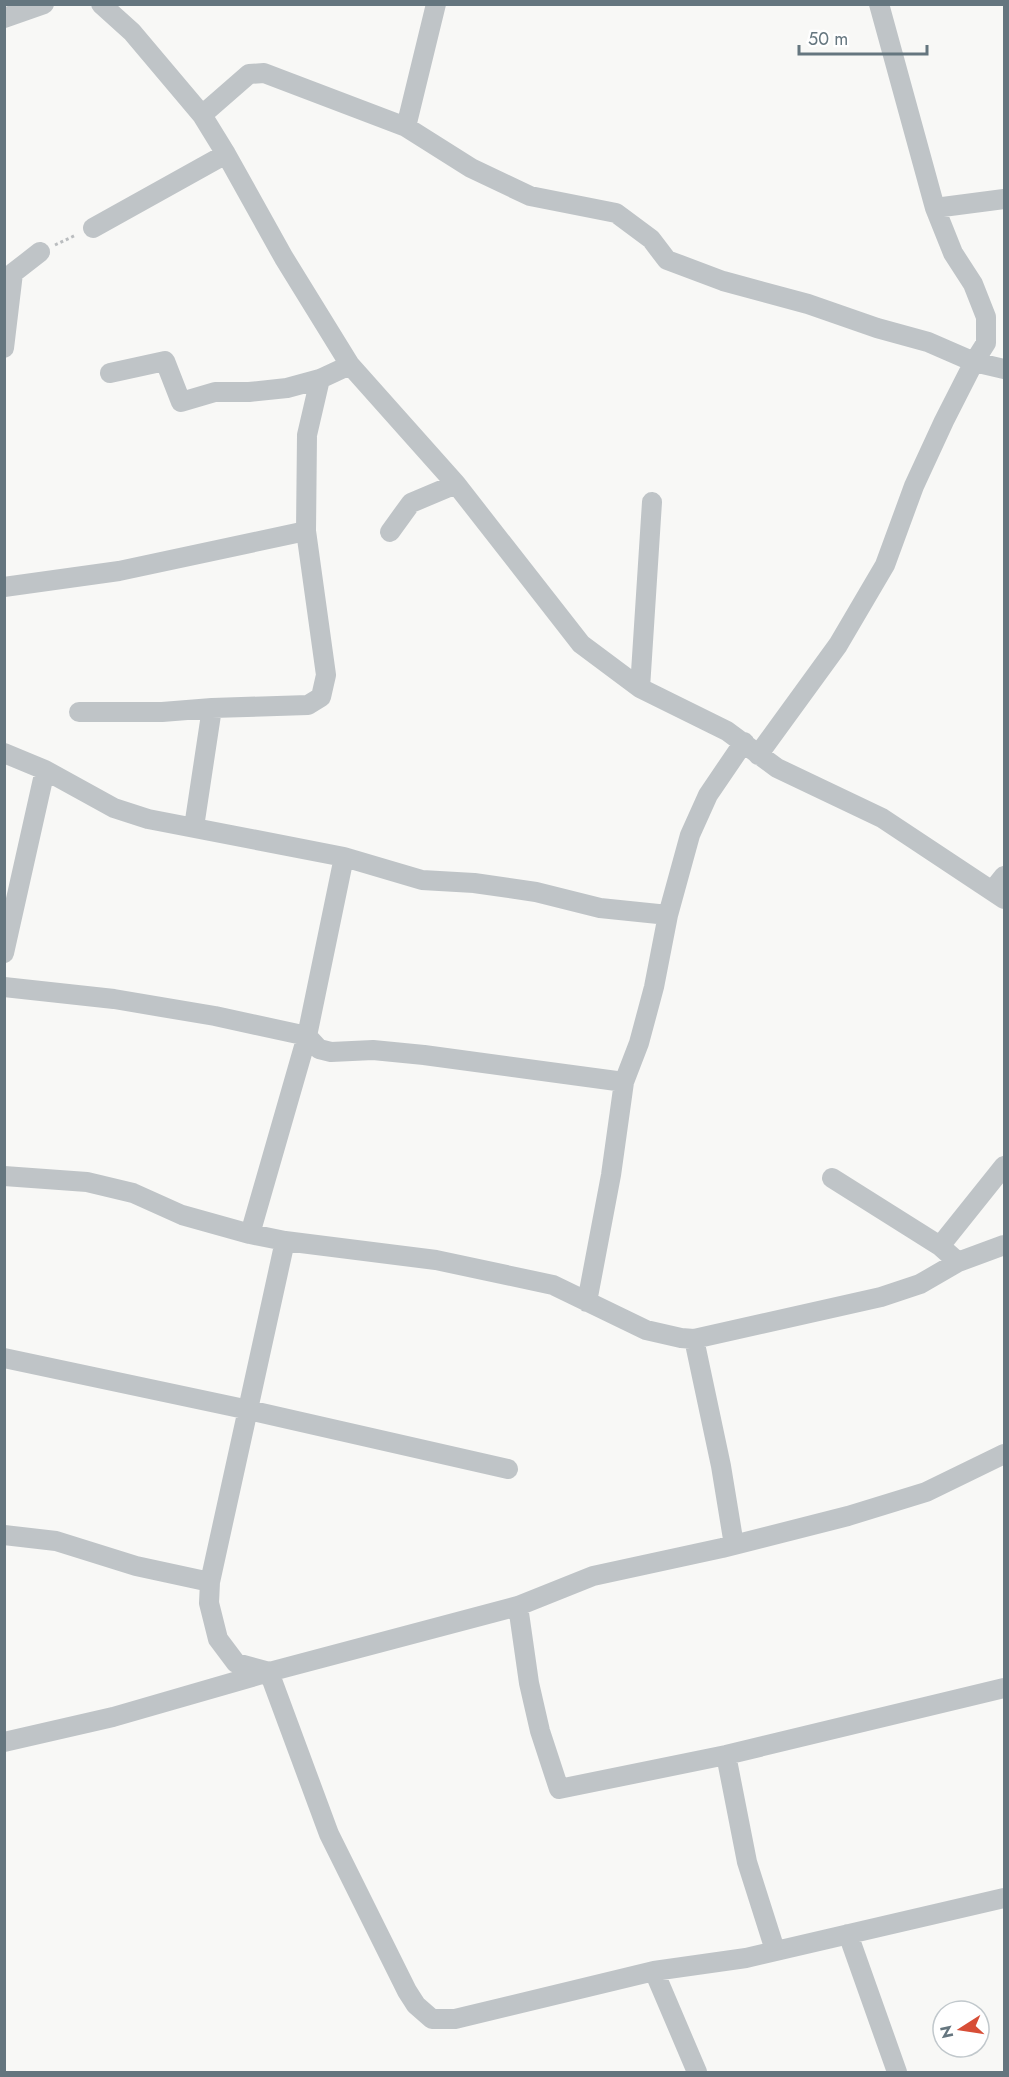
<svg xmlns="http://www.w3.org/2000/svg" width="1009" height="2077" font-family="Jost,sans-serif">
<rect width="100%" height="100%" fill="#f8f8f6"/>
<g fill="none" stroke-linecap="round" stroke-linejoin="round">
<path stroke="#babdbf" stroke-width="3" stroke-dasharray="3 3" stroke-linecap="butt" d="M55 245 76 235"/>
<path stroke="#bfc4c7" stroke-width="20" d="M101 4 132 32 202 115 226 154 284 258 350 365 456 484 581 644 640 688 727 731 777 768 882 818 1004 899
M4 18 44 4
M202 115 249 74 264 73 406 127 471 168 530 196 616 213 651 239 667 260 723 281 808 304 877 328 928 342 974 362 1004 369
M406 127 436 4
M935 208 1004 199
M93 228 226 154
M4 348 13 273 40 252
M110 373 165 361 181 402 215 392H249L287 388 320 379 350 365
M390 532 411 503 456 484
M4 587 119 571 306 531
M640 688 652 502
M79 712H162L212 708 308 705 321 697 326 675 306 531 307 435 320 379
M4 753 45 770 114 808 148 819 344 857 422 880 474 883 536 892 600 908 668 915
M758 755 838 645 885 565 914 486 944 421 974 362 986 343V317L973 284 953 253 935 208 879 4
M194 827 212 708
M992 891 1004 876
M4 953 45 770
M4 987 114 999 215 1016 307 1036 319 1049 331 1052 373 1050 424 1055 624 1082 639 1043 654 987 668 915 690 835 708 795 744 742
M4 1176 87 1182 133 1193 182 1215 250 1234 285 1241 436 1260 553 1285 646 1330 681 1338 694 1339 881 1297 920 1284 958 1262 1004 1245
M832 1178 940 1246 958 1262
M250 1234 307 1036 344 857
M940 1246 1004 1166
M587 1302 611 1175 624 1082
M694 1339 721 1466 734 1545
M4 1358 249 1410 508 1469
M4 1535 56 1541 136 1566 210 1582 209 1603 218 1639 236 1663 269 1672 329 1834 407 1991 416 2005 432 2019H455L654 1971 746 1958 1004 1898
M210 1582 285 1241
M518 1606 529 1683 540 1731 559 1789 726 1755 1004 1688
M4 1742 113 1717 269 1672 518 1606 593 1576 722 1548 848 1516 926 1492 1004 1454
M726 1755 747 1862 775 1950
M848 1934 897 2072
M654 1971 697 2072"/>
</g>
<rect width="1009" height="2077" fill="none" stroke="#65767f" stroke-width="12"/>
<g transform="translate(961 2029) rotate(258)"><circle r="28" fill="#ffffff" stroke="#c1c8cc" stroke-width="1.5"/>
<path d="M0-4.5L10 22L0 15L-10 22Z" fill="#d74e37"/>
<text y="-9" font-size="16" font-weight="bold" text-anchor="middle" fill="#65767f">N</text>
</g>
<path d="M799 45v9h128v-9" fill="none" stroke="#65767f" stroke-width="3"/>
<text x="808" y="45" font-size="18" fill="#65767f" stroke="#ffffff" stroke-width="4.5" paint-order="stroke">50 m</text>
</svg>
